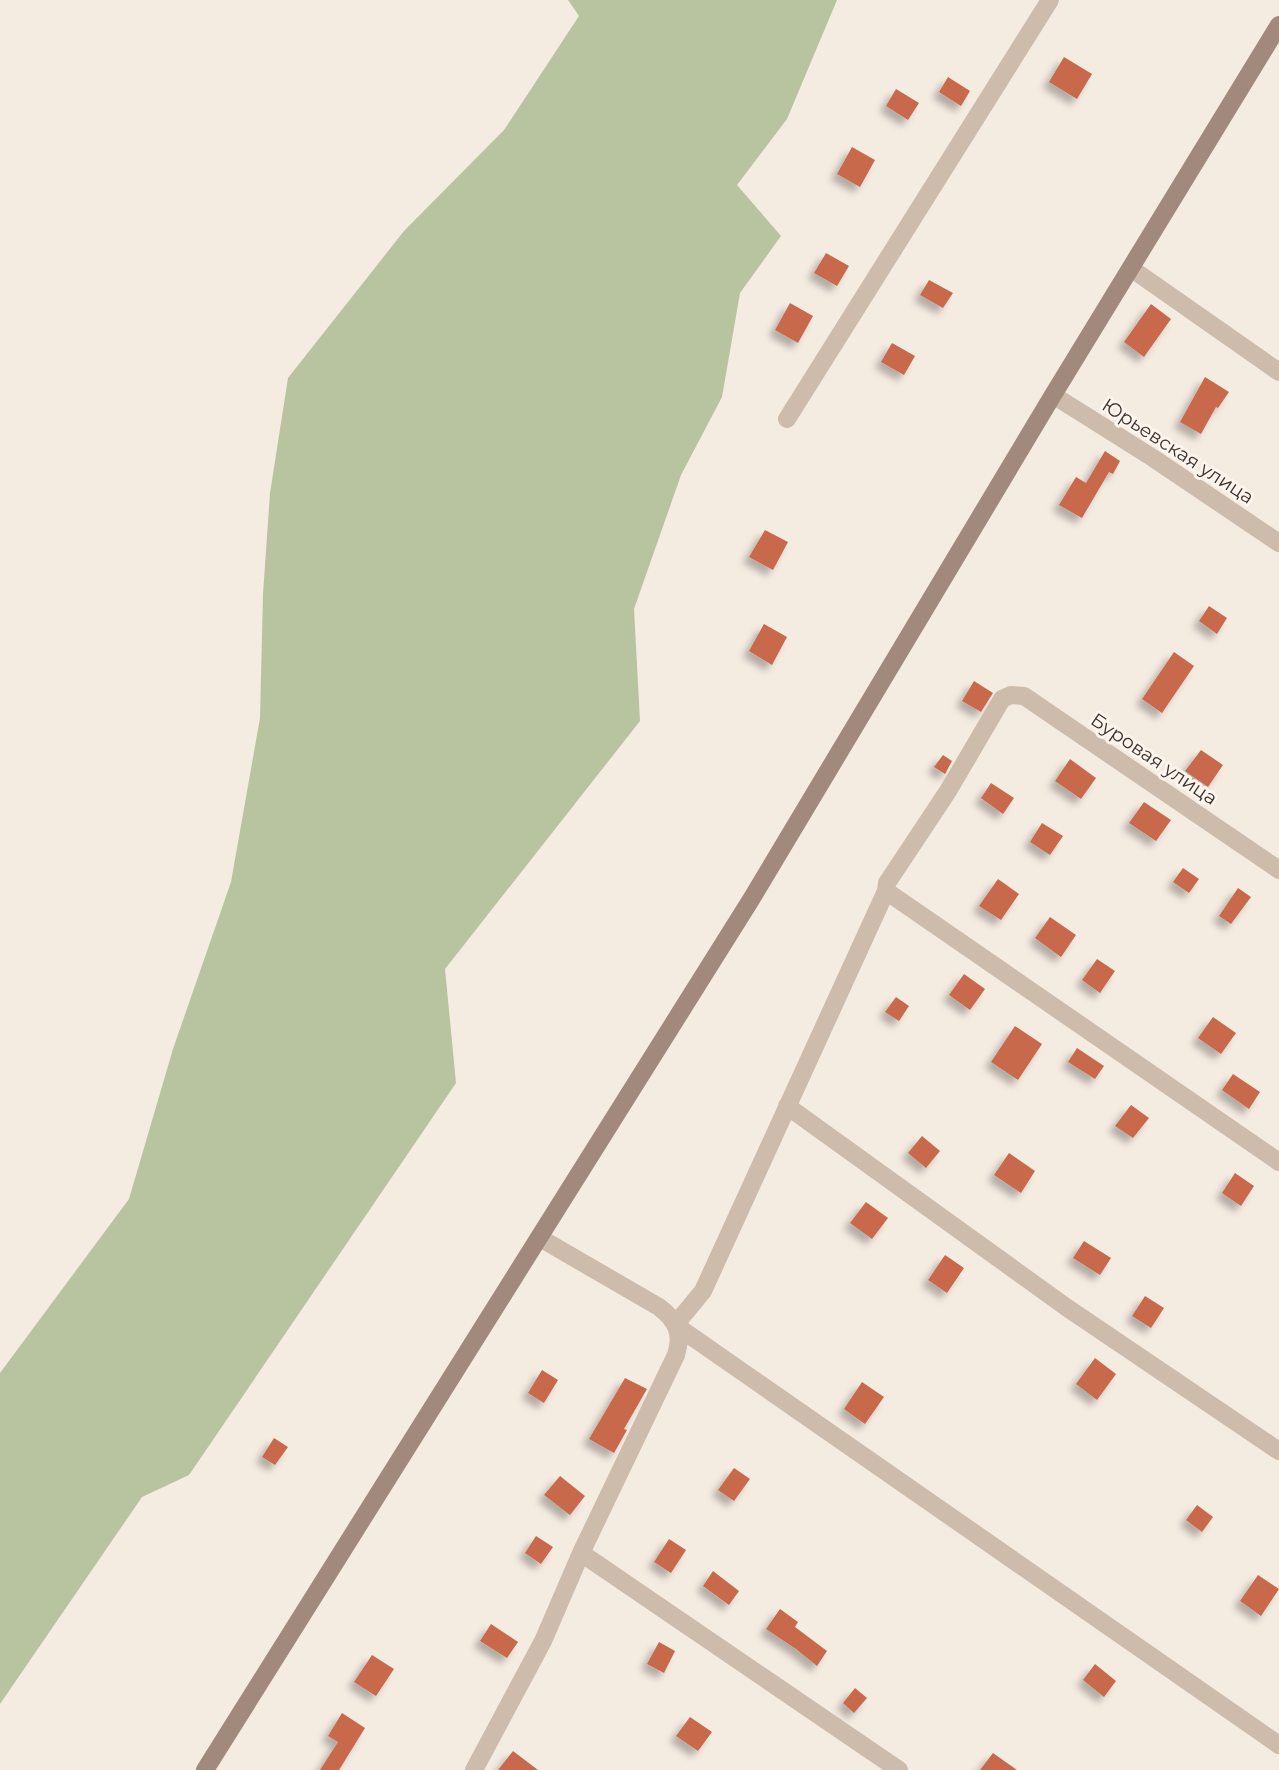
<svg xmlns="http://www.w3.org/2000/svg" width="1279" height="1770" font-family="Montserrat,sans-serif">
<defs>
<filter id="shadow"><feDropShadow dx="-6" dy="6" stdDeviation="3.5" flood-color="#0004"/></filter>
</defs>
<rect width="100%" height="100%" fill="#f4ebe1"/>
<path fill="#b8c4a0" d="M568 0H837L787 119 737 185 781 236 740 293 722 397 681 475 634 609 640 721 445 969 456 1083 189 1475 142 1497 0 1704V1373L129 1199 173 1049 231 882 260 718 263 594 270 493 288 378 404 231 504 130 579 16Z"/>
<path fill="#c8694b" filter="url(#shadow)" d="M1064 57 1092 74 1077 99 1049 82Z
M948 77 970 91 961 106 939 92Z
M896 89 919 103 908 120 886 106Z
M852 147 875 160 860 187 837 174Z
M826 253 849 266 837 286 814 273Z
M929 280 953 293 943 308 920 295Z
M790 303 813 316 798 343 775 330Z
M1151 304 1171 319 1144 357 1124 342Z
M892 343 915 356 904 375 881 362Z
M1205 377 1229 392 1218 408 1216 407 1201 434 1180 422Z
M1105 451 1120 461 1113 474 1109 472 1082 518 1059 505 1076 477 1086 483Z
M765 530 788 542 773 570 749 557Z
M1209 606 1227 618 1217 634 1199 621Z
M764 624 787 637 772 665 749 651Z
M1174 652 1194 666 1162 713 1142 699Z
M974 681 993 693 981 712 962 701Z
M1201 750 1223 765 1208 787 1185 771Z
M943 755 952 761 945 774 934 767Z
M1070 759 1096 778 1081 799 1055 781Z
M991 783 1014 798 1003 814 981 798Z
M1144 802 1171 820 1156 841 1129 823Z
M1042 823 1063 836 1050 855 1030 842Z
M1183 868 1199 879 1189 893 1173 882Z
M998 879 1019 894 1001 920 979 906Z
M1238 888 1251 897 1231 924 1219 916Z
M1050 917 1076 935 1061 957 1035 938Z
M1097 959 1115 971 1100 993 1082 980Z
M964 974 985 989 970 1010 949 995Z
M896 997 909 1006 899 1021 885 1012Z
M1213 1017 1236 1033 1221 1054 1198 1038Z
M1015 1026 1042 1044 1018 1080 991 1062Z
M1077 1048 1104 1066 1095 1079 1068 1062Z
M1233 1074 1260 1092 1249 1109 1222 1090Z
M1131 1105 1149 1118 1133 1138 1115 1126Z
M922 1136 940 1151 926 1168 908 1153Z
M1009 1153 1035 1171 1021 1193 994 1175Z
M1235 1173 1254 1186 1241 1206 1222 1193Z
M866 1202 888 1218 872 1239 850 1223Z
M1084 1241 1111 1258 1100 1275 1073 1258Z
M945 1255 964 1268 947 1293 928 1280Z
M1145 1296 1164 1308 1151 1328 1132 1316Z
M1095 1358 1116 1374 1097 1400 1076 1384Z
M542 1370 558 1380 544 1403 528 1393Z
M625 1378 647 1389 624 1429 627 1430 614 1453 589 1439Z
M862 1382 884 1397 865 1424 844 1409Z
M274 1438 288 1447 275 1465 262 1457Z
M734 1468 750 1479 734 1501 718 1490Z
M560 1476 585 1496 570 1515 544 1495Z
M1197 1505 1213 1517 1202 1532 1186 1520Z
M536 1536 553 1547 541 1564 525 1553Z
M669 1539 686 1550 671 1573 654 1562Z
M713 1571 739 1591 729 1605 703 1586Z
M1258 1575 1279 1589 1261 1616 1240 1601Z
M780 1609 798 1622 795 1627 827 1651 817 1666 796 1649 766 1629Z
M491 1624 518 1642 507 1658 480 1641Z
M659 1642 675 1651 664 1673 647 1664Z
M372 1655 394 1669 376 1696 354 1682Z
M1095 1664 1116 1681 1104 1697 1083 1680Z
M855 1688 867 1698 854 1713 843 1703Z
M342 1713 365 1728 339 1770H320L338 1742 328 1736Z
M690 1717 712 1732 698 1751 676 1736Z
M513 1751 538 1770H498Z
M993 1753 1017 1770H980Z"/>
<g fill="none" stroke-linecap="round" stroke-linejoin="round">
<path stroke="#cdbbac" stroke-width="18" d="M1132 269 1279 372
M1053 395 1153 458 1279 543
M787 419 1050 0
M1279 870 1024 696 1011 695 1002 699 948 791 887 883 886 891 703 1291 675 1325 1279 1745
M886 891 1279 1162
M787 1106 1066 1307 1279 1451
M581 1553 899 1770
M474 1770 543 1641 581 1553 676 1355C683 1333 676 1320 659 1307L540 1238"/>
<path stroke="#a18a7d" stroke-width="18" d="M205 1770 752 898 1053 395 1279 25"/>
</g>
<g text-anchor="middle" dominant-baseline="central" stroke-width="6" stroke-linejoin="round" paint-order="stroke">
<g font-size="19" fill="#3b302b" stroke="#fbf5ee">
<text transform="translate(1178 451) rotate(33)">Юрьевская улица</text>
<text transform="translate(1154 759) rotate(34)">Буровая улица</text>
</g>
</g>
</svg>
